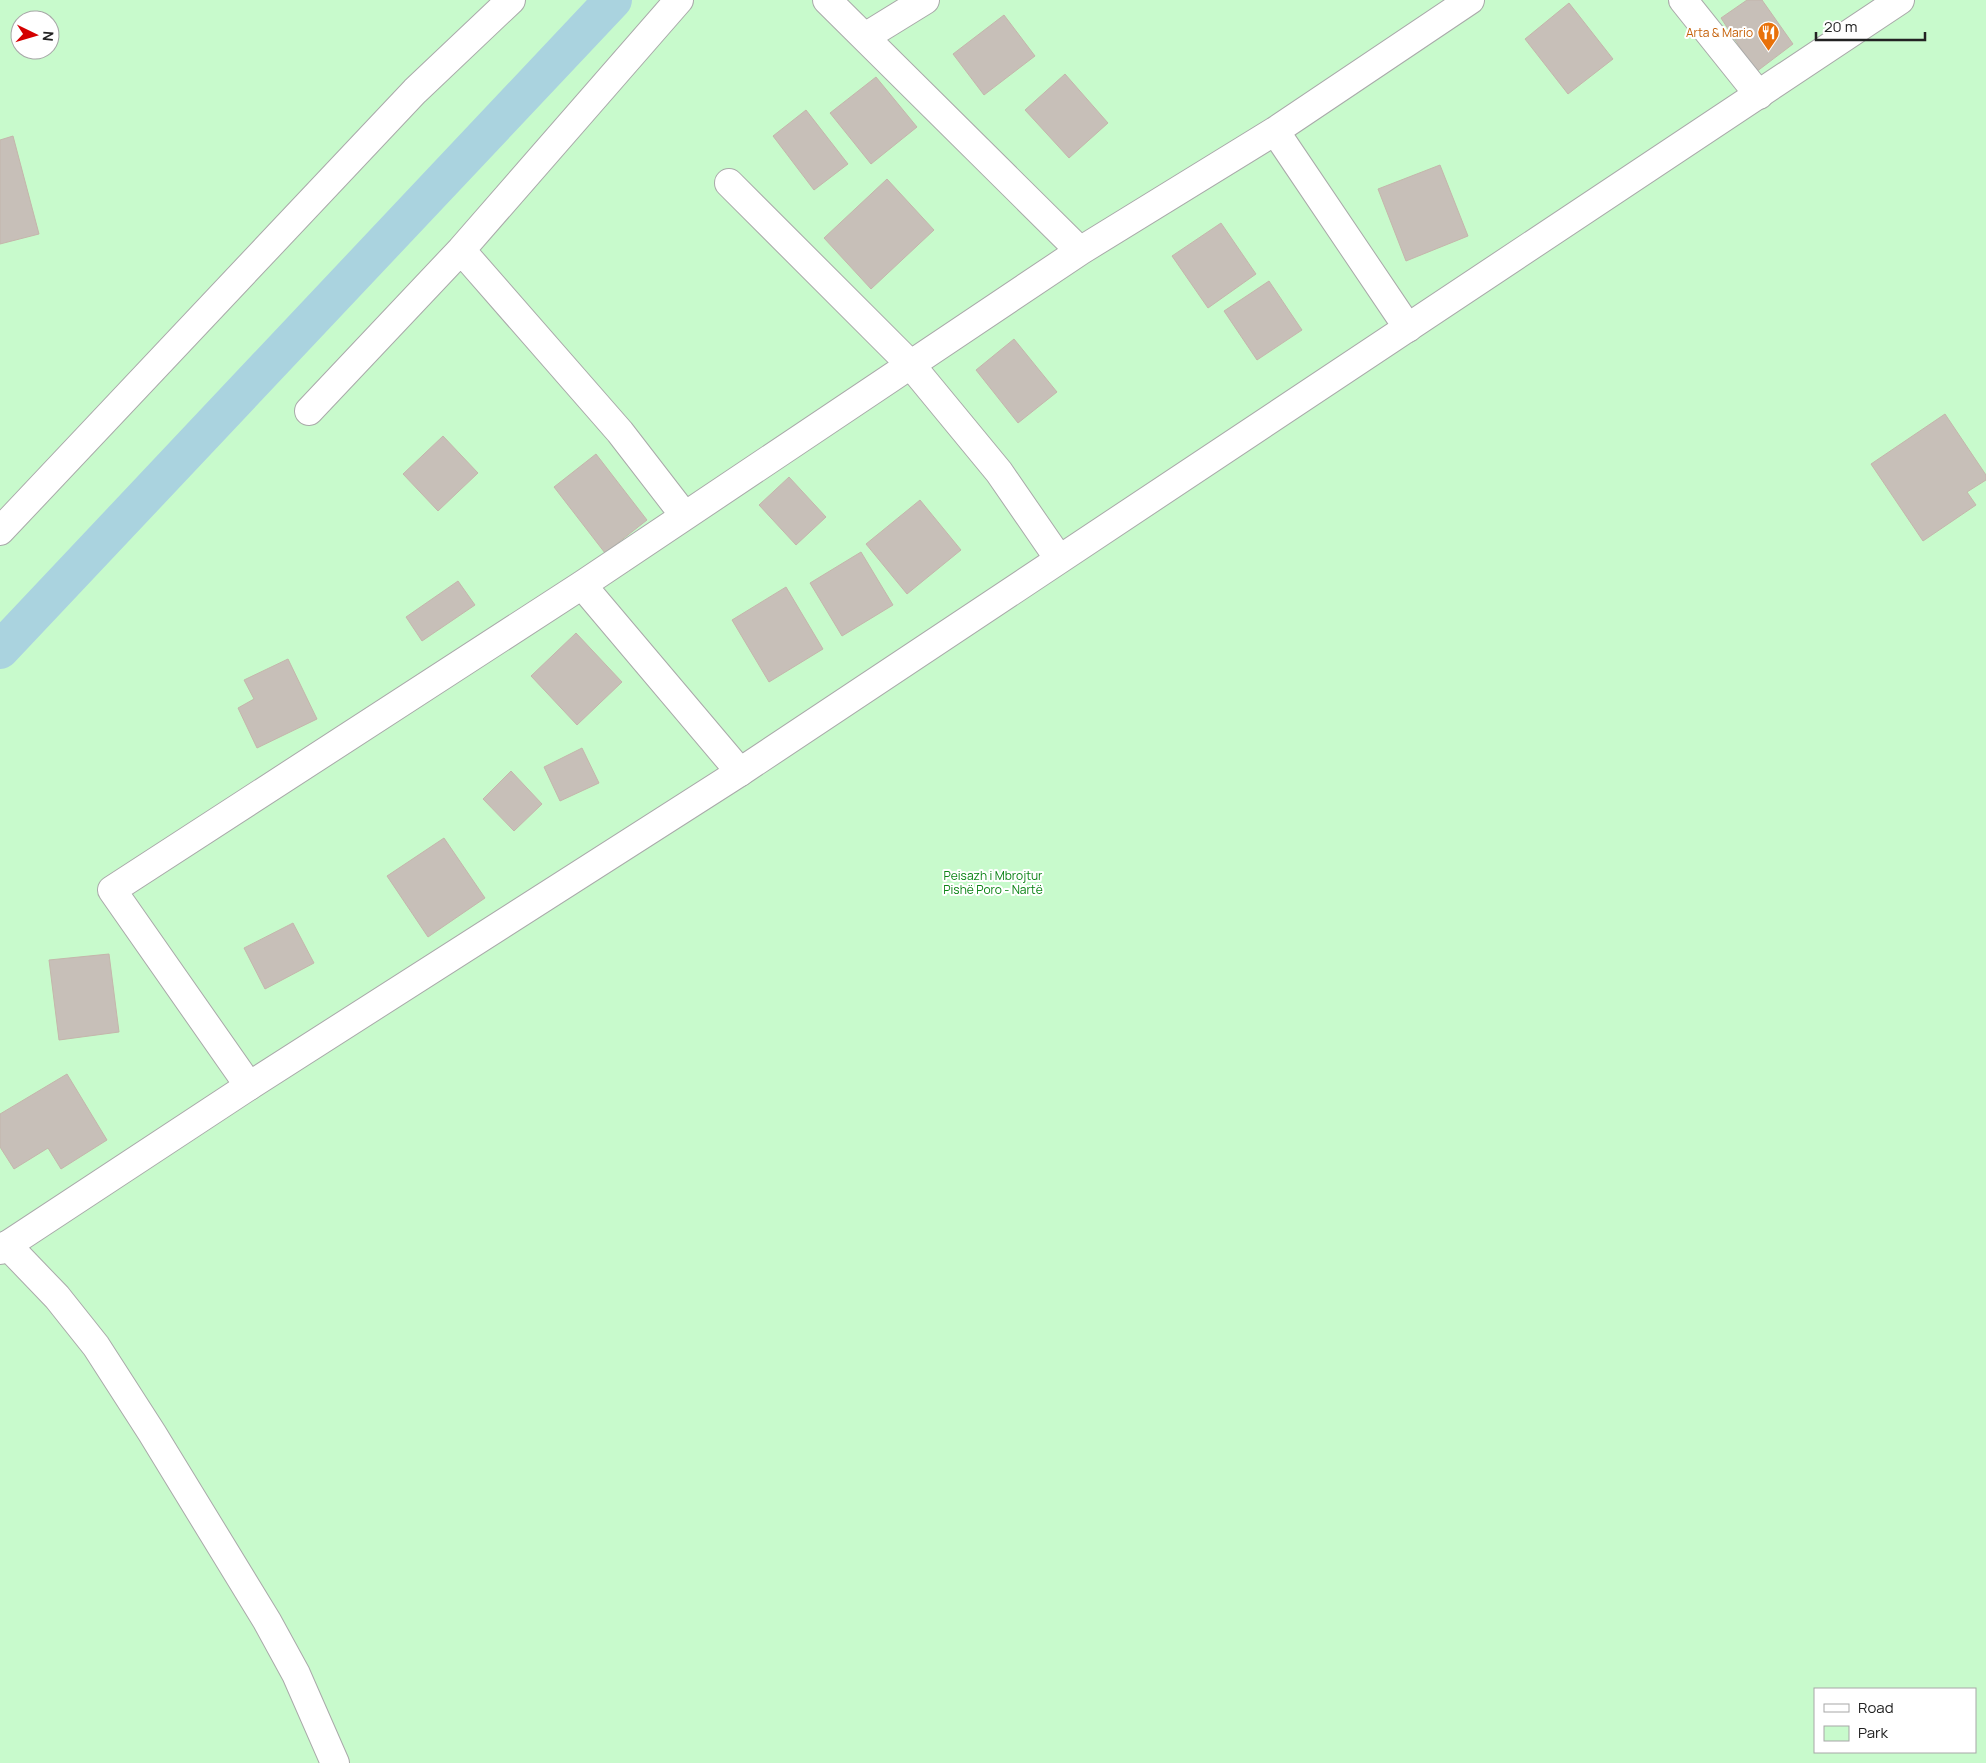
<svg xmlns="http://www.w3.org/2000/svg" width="1986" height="1763" font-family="Manrope,sans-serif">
<rect width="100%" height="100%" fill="#f2efe9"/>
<path fill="#c8facc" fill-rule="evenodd" d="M0 0H1986V1763H0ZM20 20H50V50H20ZM1815 1689H1975V1752H1815Z"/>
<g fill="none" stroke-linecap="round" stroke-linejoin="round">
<path stroke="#aad3df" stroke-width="38" d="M0 650 613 0"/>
</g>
<path fill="#c7bfb8" stroke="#c4b6ab" d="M1747 0H1762L1793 44 1756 72 1721 18Z
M1569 3 1613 59 1568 94 1525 39Z
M1004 15 1035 56 984 95 953 54Z
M1065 74 1108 123 1069 158 1025 110Z
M876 77 917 127 871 164 830 113Z
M806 110 848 164 814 190 773 136Z
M13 136 39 234 0 244V140Z
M1440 165 1468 236 1406 261 1378 189Z
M887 179 934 230 871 289 824 238Z
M1221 223 1256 274 1208 308 1172 256Z
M1269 281 1302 330 1257 360 1224 311Z
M1014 339 1057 392 1018 423 976 370Z
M1945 414 1986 475V480L1967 492 1976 505 1923 541 1871 464Z
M443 436 478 473 438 511 403 474Z
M596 454 647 520 605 553 554 487Z
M789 477 826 517 796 545 759 505Z
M920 500 961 550 907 594 866 544Z
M861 552 893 605 842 636 810 583Z
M458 581 475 605 422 641 406 617Z
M786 587 823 649 769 682 732 620Z
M576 633 622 682 577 725 531 676Z
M288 659 317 719 257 748 238 708 254 699 244 680Z
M582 748 599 783 560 801 544 767Z
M511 771 542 804 514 831 483 799Z
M444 838 485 898 428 937 387 876Z
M293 923 314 963 265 989 244 948Z
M109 954 119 1032 59 1040 49 960Z
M67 1074 107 1140 61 1169 48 1148 14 1169 0 1147V1114Z"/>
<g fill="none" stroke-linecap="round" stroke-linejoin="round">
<defs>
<path id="minor" d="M827 0 1080 251
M1683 0 1759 95
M865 37 925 0
M1275 131 1408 328
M729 183 910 364 999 472 1059 559
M461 250 620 432 684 515
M309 411 461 250 679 0
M0 531 415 91 511 0
M582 585 740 772
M249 1086 112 890 582 585 1080 251 1275 131 1470 0
M7 1245 57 1297 96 1346 152 1433 267 1621 296 1674 335 1763"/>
<path id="tertiary" d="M0 1250 249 1086 740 772 1900 0"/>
</defs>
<use href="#minor" stroke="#a9a9a9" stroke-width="30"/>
<use href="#tertiary" stroke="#a9a9a9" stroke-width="30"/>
<use href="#minor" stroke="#fff" stroke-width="28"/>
<use href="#tertiary" stroke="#fff" stroke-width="28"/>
</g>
<defs>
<symbol id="restaurant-pin" viewBox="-11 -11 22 30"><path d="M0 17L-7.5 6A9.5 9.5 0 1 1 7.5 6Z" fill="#e8710a" stroke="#fff"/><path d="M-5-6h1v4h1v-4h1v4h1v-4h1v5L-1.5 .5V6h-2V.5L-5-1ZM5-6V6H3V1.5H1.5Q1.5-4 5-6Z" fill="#fff"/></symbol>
</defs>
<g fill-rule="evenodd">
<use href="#restaurant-pin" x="1756" y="20" width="25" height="34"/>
</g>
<g text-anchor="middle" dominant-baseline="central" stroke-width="4" stroke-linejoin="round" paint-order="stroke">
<g font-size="12" fill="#c56008" stroke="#fff" text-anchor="end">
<text x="1753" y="32">Arta &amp; Mario</text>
</g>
<g font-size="12" fill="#0c8416" stroke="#fff">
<text x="993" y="875">Peisazh i Mbrojtur<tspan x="993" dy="14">Pishë Poro - Nartë</tspan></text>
</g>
</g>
<rect x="1814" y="1688" width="162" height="65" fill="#ffffff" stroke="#a7a7a7"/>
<rect x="1824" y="1704" width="25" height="8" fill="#ffffff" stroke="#a7a7a7"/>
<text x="1858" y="1713" font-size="15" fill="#222222">Road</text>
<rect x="1824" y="1726" width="25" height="15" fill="#c8facc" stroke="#a7a7a7"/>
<text x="1858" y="1738" font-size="15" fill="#222222">Park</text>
<g transform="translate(35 35) rotate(95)"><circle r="24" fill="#ffffff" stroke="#a7a7a7"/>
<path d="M0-4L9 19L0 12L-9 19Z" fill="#d40000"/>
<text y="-8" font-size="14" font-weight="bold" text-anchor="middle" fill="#222222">N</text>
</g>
<path d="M1816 32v8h109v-8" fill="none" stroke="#222222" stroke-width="2.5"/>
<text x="1824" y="32" font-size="15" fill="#222222" stroke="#ffffff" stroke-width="4" paint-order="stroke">20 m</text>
</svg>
